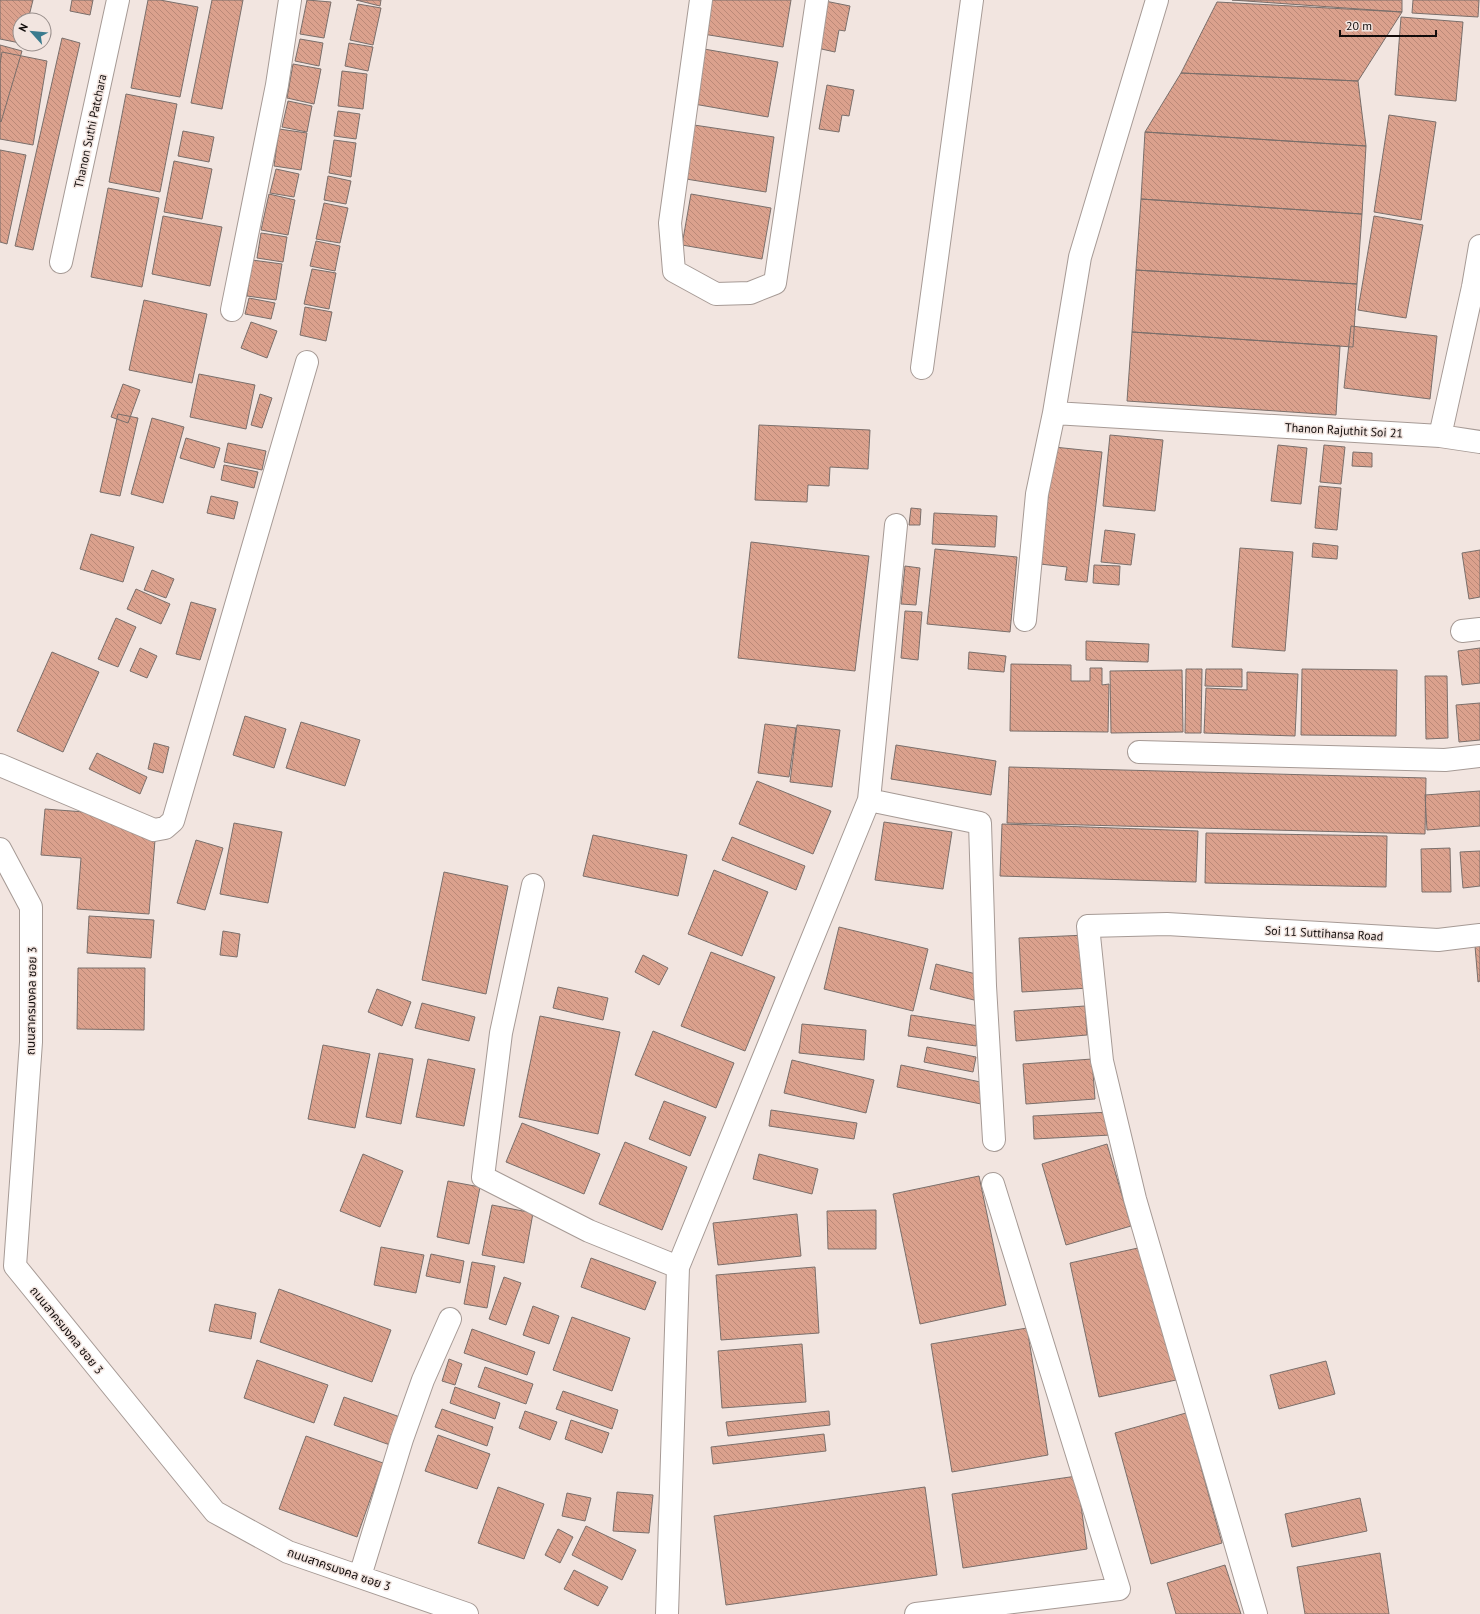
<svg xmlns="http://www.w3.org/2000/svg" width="1480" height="1614" font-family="'PT Sans','Noto Sans Thai',sans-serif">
<defs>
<pattern id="building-back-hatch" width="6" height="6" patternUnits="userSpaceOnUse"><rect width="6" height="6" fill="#dba18d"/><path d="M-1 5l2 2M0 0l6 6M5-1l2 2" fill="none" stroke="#bb8978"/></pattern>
</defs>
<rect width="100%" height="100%" fill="#f2e5e0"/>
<path fill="url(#building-back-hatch)" stroke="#7a6f6b" d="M0 0H33L28 20H20V43L0 39Z
M72 0H93L90 15 70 11Z
M148 0H160L198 7 180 97 131 88Z
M212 0H243L222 109 191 103Z
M307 0 331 2 324 38 300 34Z
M356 0H381L380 6Z
M709 0H791L783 47 703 34Z
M1232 0H1402V12Z
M1413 0H1479L1478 17 1412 13Z
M825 1 850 6 845 31 839 30 835 52 817 48Z
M1217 2 1402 12 1358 81 1181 73Z
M358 4 381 8 373 45 350 40Z
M1401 17 1463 22 1456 101 1395 95Z
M62 38 80 43 33 250 15 246Z
M300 39 323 43 319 66 295 61Z
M349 43 373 47 368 71 345 66Z
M0 45 22 51 1 122 0 121Z
M704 49 778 62 768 117 694 104Z
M2 52 47 61 33 145 0 139V64Z
M293 64 321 69 314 104 287 98Z
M342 71 367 74 363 109 338 106Z
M1181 73 1358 81 1366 146 1145 132Z
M827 85 854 90 849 116 842 115 839 132 819 129Z
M126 94 177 104 160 192 109 182Z
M288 101 312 106 307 132 282 127Z
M338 111 360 114 356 139 334 136Z
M1389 115 1436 122 1421 220 1374 212Z
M694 125 774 137 766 192 686 179Z
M279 129 307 133 301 170 274 166Z
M183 131 214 137 209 162 178 156Z
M1145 132 1366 146 1362 214 1141 199Z
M334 140 356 143 351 177 329 173Z
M0 150 26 155 7 244 0 242Z
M174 161 212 169 202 219 164 212Z
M276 169 299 174 294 197 270 193Z
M328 176 351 181 346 204 324 200Z
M108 188 159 198 142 287 91 277Z
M269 194 295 200 288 235 261 230Z
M691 194 771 208 762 259 682 245Z
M1141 199 1362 214 1357 284 1136 270Z
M324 203 348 208 340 243 316 239Z
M163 216 222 227 210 286 152 274Z
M1374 216 1423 225 1406 318 1358 310Z
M261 233 287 237 283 262 257 258Z
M316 241 340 246 335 271 310 266Z
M252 260 282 264 276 300 247 296Z
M312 269 336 273 329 309 304 304Z
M1136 270 1357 284 1353 347 1132 332Z
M249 298 275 303 271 319 245 314Z
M144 300 207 314 192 383 129 370Z
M305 307 332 312 326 341 300 335Z
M251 322 277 331 267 358 241 348Z
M1351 326 1437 336 1430 399 1344 388Z
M1132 332 1340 346 1336 415 1127 401Z
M199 374 255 385 246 429 190 417Z
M123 384 140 390 128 423 111 417Z
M260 394 272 398 262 428 251 425Z
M118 414 138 418 120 496 100 492Z
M152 418 184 427 163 503 131 494Z
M759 425 870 430 868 469 830 467 829 486 808 485 807 502 755 500Z
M1110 435 1163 440 1155 511 1103 506Z
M186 438 220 448 214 468 180 458Z
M228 443 266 451 262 470 224 462Z
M1278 445 1307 448 1301 504 1271 501Z
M1324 445 1345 447 1341 484 1320 482Z
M1054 447 1102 452 1087 582 1065 580 1067 567 1040 564Z
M1353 452 1372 453V467L1352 466Z
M224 465 258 472 254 488 221 480Z
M1319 486 1341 488 1337 530 1315 528Z
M211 496 238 502 234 519 207 513Z
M911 508 921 509 920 525H909Z
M934 513 997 516 995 547 932 544Z
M1105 530 1135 534 1131 565 1101 562Z
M91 534 134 547 123 582 80 569Z
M751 542 869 556 855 671 738 658Z
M1313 543 1338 546 1337 559 1312 557Z
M1240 548 1293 552 1285 651 1232 647Z
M935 549 1017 557 1010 632 927 624Z
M1480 550V597L1469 599 1462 553Z
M1094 565 1120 566 1119 585 1093 583Z
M905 566 920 568 916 605 901 604Z
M152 570 174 579 166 598 144 590Z
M136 589 170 604 161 624 127 609Z
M191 602 216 609 200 660 176 654Z
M905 611 922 612 918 660 901 658Z
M116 618 136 627 118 667 98 659Z
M1086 641 1149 644 1148 662 1086 660Z
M140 648 157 656 147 678 130 671Z
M1480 648V683L1462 685 1458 651Z
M52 652 99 672 63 752 17 731Z
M969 652 1006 656 1004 672 968 669Z
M1011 664 1071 665V681H1090V668H1102V685L1109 684 1108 732 1010 731Z
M1186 669H1202L1201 733H1185Z
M1206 669H1242V687L1205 686Z
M1302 669 1397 670 1396 736 1301 735Z
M1182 670 1183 732 1111 733 1110 671Z
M1247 672 1298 674 1295 736 1204 733 1206 688 1247 690Z
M1425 676H1447L1448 738 1426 739Z
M1480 703V740L1459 742 1456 705Z
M245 716 286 729 274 768 233 755Z
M301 722 360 740 345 786 286 768Z
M765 724 796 728 789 777 758 773Z
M797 725 840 730 832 787 790 782Z
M154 743 169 747 163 773 148 769Z
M896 745 996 761 991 795 891 779Z
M97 753 147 777 140 794 89 769Z
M1009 767 1426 778 1425 834 1007 823Z
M757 781 831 811 813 854 739 824Z
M1480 791V826L1427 830 1425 795Z
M45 809 98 813 155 840 149 914 77 909 81 858 41 855Z
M884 822 952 832 943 889 875 880Z
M234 823 282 832 268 903 220 894Z
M1002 824 1198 831 1196 882 1000 876Z
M1206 833 1387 836 1386 887 1205 883Z
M593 835 687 855 678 896 583 876Z
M732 837 805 866 796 890 722 860Z
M196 840 223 848 205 910 177 903Z
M1450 848 1451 892H1422L1421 849Z
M1480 851V886L1463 888 1460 852Z
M714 870 768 892 742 956 688 934Z
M444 872 508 886 486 994 422 980Z
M89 916 154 920 151 958 87 953Z
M839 927 928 949 913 1011 824 989Z
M223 931 240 934 237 957 220 955Z
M1087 935 1089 988 1022 992 1019 938Z
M1475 946H1480V981L1478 982Z
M711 952 775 977 745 1051 681 1026Z
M643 955 668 968 659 985 635 972Z
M936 964 980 975 974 1000 930 989Z
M78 968H145L144 1030 77 1029Z
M558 987 608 998 603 1020 553 1008Z
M377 989 411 1002 402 1026 368 1012Z
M422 1003 475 1017 469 1041 415 1028Z
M1085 1006 1087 1035 1016 1041 1014 1011Z
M911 1015 979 1026 976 1046 908 1036Z
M540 1016 620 1032 598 1134 519 1117Z
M802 1024 866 1030 864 1060 799 1053Z
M653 1031 734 1063 716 1108 635 1075Z
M323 1045 370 1054 355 1128 308 1119Z
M927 1047 976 1057 973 1072 924 1062Z
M379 1053 413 1059 401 1124 366 1117Z
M428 1059 475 1069 464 1126 416 1117Z
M1092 1059 1095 1099 1026 1104 1023 1064Z
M792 1060 874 1080 866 1113 784 1093Z
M901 1065 985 1083 981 1104 897 1087Z
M664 1101 706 1117 690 1156 649 1139Z
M771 1110 857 1123 854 1139 769 1126Z
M1110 1112 1111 1135 1034 1139 1033 1116Z
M522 1123 600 1154 584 1194 506 1162Z
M625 1142 687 1167 662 1230 599 1204Z
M1107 1144 1131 1226 1066 1245 1042 1164Z
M363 1154 403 1171 380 1227 340 1211Z
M759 1154 818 1169 812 1194 753 1179Z
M979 1176 1006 1305 920 1324 893 1194Z
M448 1181 480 1187 469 1244 437 1237Z
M492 1205 533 1213 524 1263 482 1255Z
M876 1210V1249H828L827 1211Z
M797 1214 801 1256 718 1265 713 1223Z
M1147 1246 1176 1380 1099 1397 1070 1263Z
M381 1247 424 1255 416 1293 374 1285Z
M431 1254 464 1261 460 1283 426 1276Z
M591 1258 656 1282 645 1310 581 1287Z
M472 1262 495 1266 487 1308 464 1304Z
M815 1267 819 1333 721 1340 716 1275Z
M504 1277 521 1283 506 1325 489 1319Z
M279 1289 391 1330 372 1382 260 1342Z
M215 1304 256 1313 251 1339 209 1331Z
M533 1306 559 1316 549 1344 523 1335Z
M572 1317 630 1338 612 1391 553 1370Z
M1027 1328 1048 1455 952 1472 931 1344Z
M472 1329 535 1352 527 1375 464 1353Z
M802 1344 806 1402 722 1408 718 1351Z
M449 1359 462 1364 455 1385 442 1381Z
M257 1360 328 1385 314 1423 244 1398Z
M1326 1361 1335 1394 1279 1409 1270 1375Z
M485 1367 533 1384 526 1404 478 1387Z
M455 1387 500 1403 495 1419 450 1403Z
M563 1391 618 1410 612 1429 556 1409Z
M344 1397 400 1417 390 1445 334 1425Z
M442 1409 493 1427 487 1446 435 1427Z
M525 1411 557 1422 550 1440 519 1428Z
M829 1411 830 1425 728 1436 726 1422Z
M1186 1413 1222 1543 1151 1564 1115 1433Z
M571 1420 609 1433 602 1453 565 1439Z
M824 1434 826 1451 713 1464 711 1447Z
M438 1435 490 1454 477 1489 425 1471Z
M306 1436 383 1463 357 1537 279 1509Z
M1077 1476 1087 1549 963 1568 952 1494Z
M498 1487 544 1504 524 1559 478 1543Z
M925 1487 937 1575 726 1605 714 1516Z
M617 1492 653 1495 649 1533 613 1531Z
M567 1493 591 1498 585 1521 562 1516Z
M1360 1498 1367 1531 1292 1547 1285 1514Z
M586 1526 636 1550 622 1580 572 1555Z
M558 1529 573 1537 560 1563 545 1555Z
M1380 1553 1389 1614H1305L1297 1567Z
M1225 1565 1241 1614H1176L1167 1583Z
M574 1570 608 1587 598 1606 564 1589Z"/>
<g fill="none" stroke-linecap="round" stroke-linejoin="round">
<defs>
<path id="minor" d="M701 0 670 223 674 271 716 294 750 293 775 283 817 0
M61 262 118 0
M232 310 277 85 290 0
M922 368 972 0
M1054 413 1440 436 1473 287 1480 246
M1440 436 1480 442
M1025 620 1037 494 1054 413 1080 257 1157 0
M1462 631 1480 629
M1139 752 1445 760 1480 756
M0 765 154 830 165 828 173 821 307 362
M869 800 980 823 985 986 994 1140
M0 849 31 907V1042L15 1266 215 1512 288 1552 467 1614
M533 885 501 1033 483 1177 589 1231 678 1267
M360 1576 402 1439 423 1380 450 1319
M667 1614 678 1267 869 800 896 525
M916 1614 1119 1589 993 1184
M1256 1614 1135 1199 1102 1061 1088 926 1167 924 1438 940 1480 935"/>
</defs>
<use href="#minor" stroke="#a69a95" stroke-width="24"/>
<use href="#minor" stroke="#fff" stroke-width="22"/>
</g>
<g text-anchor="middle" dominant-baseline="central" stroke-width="3" stroke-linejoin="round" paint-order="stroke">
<g font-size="12" fill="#110c0b" stroke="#f2e5e0">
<text transform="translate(90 131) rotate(-78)">Thanon Suthi Patchara</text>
<text transform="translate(1344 430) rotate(3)">Thanon Rajuthit Soi 21</text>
<text transform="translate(1324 933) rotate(3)">Soi 11 Suttihansa Road</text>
<text transform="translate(31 1001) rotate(-89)">ถนนสาครมงคล ซอย 3</text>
<text transform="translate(67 1330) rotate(51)">ถนนสาครมงคล ซอย 3</text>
<text transform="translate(339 1569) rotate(19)">ถนนสาครมงคล ซอย 3</text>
</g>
</g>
<g transform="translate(32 32) rotate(297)"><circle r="19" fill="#f2e5e0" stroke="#988e8b"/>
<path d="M0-3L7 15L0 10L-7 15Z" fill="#3a7b8e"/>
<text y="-6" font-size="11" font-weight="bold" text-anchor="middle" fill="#110c0b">N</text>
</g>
<path d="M1340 30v6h96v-6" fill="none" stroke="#110c0b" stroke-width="2"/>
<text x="1346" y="30" font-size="12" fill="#110c0b" stroke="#f2e5e0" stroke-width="3" paint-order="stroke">20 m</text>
</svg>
